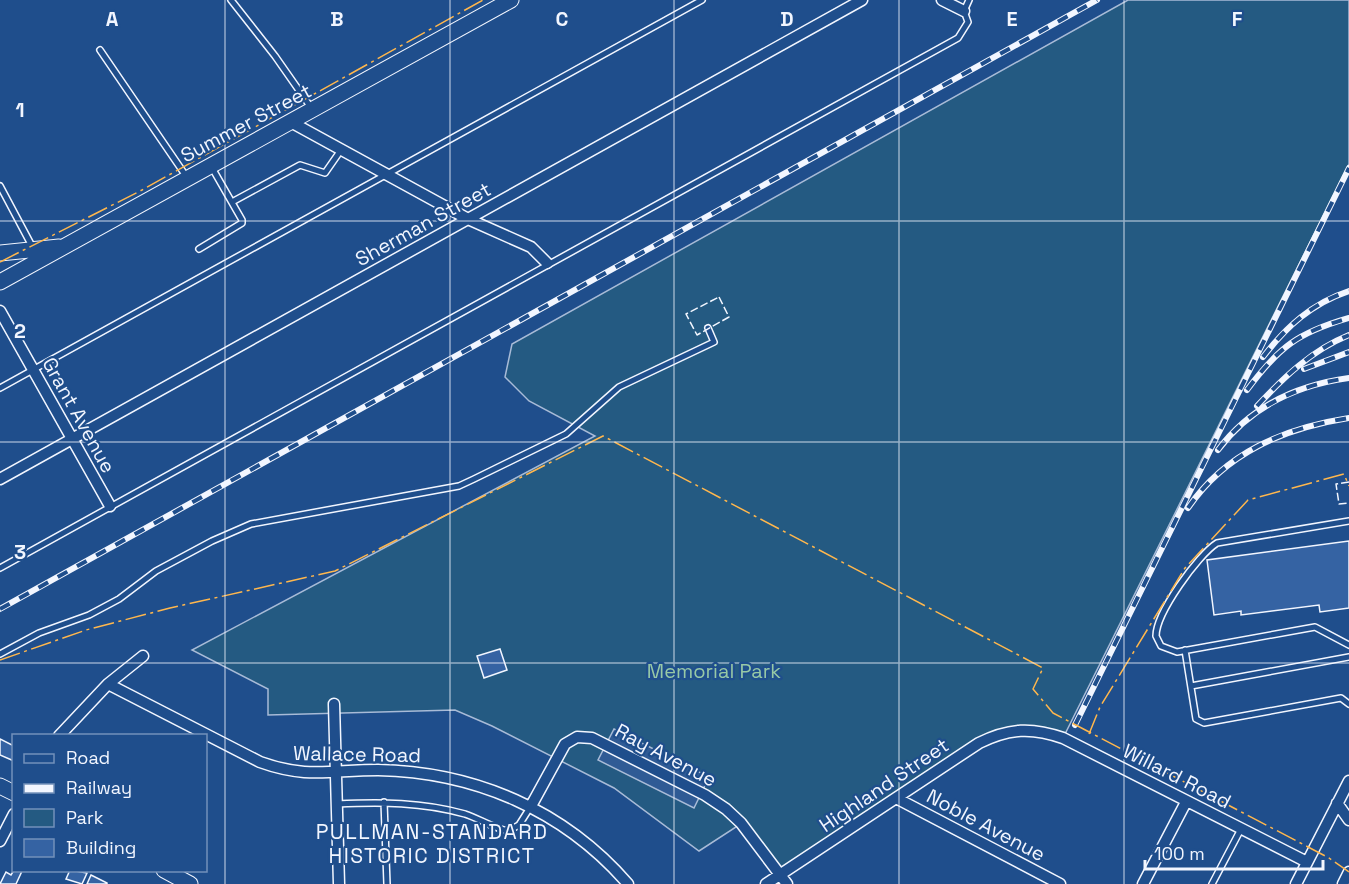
<svg xmlns="http://www.w3.org/2000/svg" width="1349" height="884" font-family="'Space Grotesk',sans-serif">
<rect width="100%" height="100%" fill="#1f4e8c"/>
<path fill="#245a82" stroke="#a8bbd7" stroke-width="1.5" d="M1128 0H1349V164L1063 738 1045 731 997 734 780 875 742 823 699 851 614 788 492 726 455 710 268 715V689L192 650 595 436 529 401 505 377 512 344Z"/>
<path fill="#305b95" stroke="#a8bbd7" stroke-width="1.5" d="M614 729 709 777 694 808 598 760Z"/>
<path fill="#3563a3" stroke="#f2f6ff" stroke-width="1.5" d="M1349 541V608L1320 612 1319 605 1241 615V611L1214 615 1207 560Z
M500 649 507 670 484 678 477 656Z
M0 739 14 746V761L0 755Z
M14 870 22 871 16 884H0L6 872 11 875Z
M70 870 87 873 82 884 66 879Z
M91 875 107 883V884H87Z"/>
<g fill="none" stroke-linecap="round" stroke-linejoin="round">
<defs>
<path id="lane" d="M231 0 275 56 312 109
M100 50 186 176
M0 186 33 248
M232 202 300 165 325 173 341 150
M199 249 242 223V220L211 166
M0 388 702 0
M1349 521 1217 543C1198 555 1156 613 1156 636L1161 646 1177 652 1315 627 1349 645
M0 568 958 38 968 22 964 11 969 0
M1185 650 1196 719 1204 723 1341 698 1349 704
M0 654 39 633 89 615 119 599 156 571 212 541 251 524 459 486 474 479 566 434 619 387 714 342 708 328
M1191 686 1349 657
M384 802 387 884
M337 804C381 802 422 802 465 814 480 819 493 828 508 831L519 825 531 806
M1212 884 1241 829"/>
<path id="street" d="M942 0 964 11
M289 121 468 219 531 247 547 263
M0 311 110 506
M0 479 862 0
M108 684 260 762C307 779 331 770 378 770 475 772 564 810 628 884
M334 704 339 884
M59 736 108 684 143 656
M896 798 1060 884
M1337 803 1349 820
M531 806 565 744 577 737 592 738 705 795 726 809 741 823 787 884
M0 841 14 814
M766 884 979 743C1009 728 1032 727 1063 738L1307 862
M1143 884 1186 802
M1296 884 1349 781
M1343 884 1349 872"/>
<path id="secondary" d="M0 253 59 247
M0 282 511 0
M0 786 14 793
M164 870 190 884"/>
</defs>
<use href="#lane" stroke="#f2f6ff" stroke-width="8"/>
<use href="#street" stroke="#f2f6ff" stroke-width="13"/>
<use href="#secondary" stroke="#f2f6ff" stroke-width="17"/>
<use href="#lane" stroke="#1f4e8c" stroke-width="5"/>
<use href="#street" stroke="#1f4e8c" stroke-width="10"/>
<use href="#secondary" stroke="#1f4e8c" stroke-width="15"/>
<defs>
<path id="rail" d="M1263 357C1286 327 1312 303 1349 291
M1304 369 1349 352
M1247 390C1279 347 1297 333 1349 318
M1257 406C1284 377 1312 350 1349 335
M1218 450C1250 407 1297 385 1349 378
M1188 508C1226 452 1285 428 1349 418
M0 609 1097 0
M1075 725 1349 168"/>
</defs>
<use href="#rail" stroke="#f2f6ff" stroke-width="6"/>
<use href="#rail" stroke="#1f4e8c" stroke-width="4" stroke-dasharray="11" stroke-linecap="butt"/>
<path stroke="#f2f6ff" stroke-width="1.5" stroke-dasharray="8 3" stroke-linecap="butt" d="M719 297 729 317 697 335 686 314Z
M1349 482 1336 484 1339 504 1349 503"/>
<path stroke="#ffb74d" stroke-width="1.5" stroke-dasharray="21 4.5 3 4.5" stroke-linecap="butt" d="M0 262 142 190 483 0
M0 660 86 630 170 608 335 571 603 436 1043 668 1033 689 1053 713 1329 858 1349 872
M1089 734 1100 707 1185 568 1248 500 1344 474 1349 486"/>
</g>
<path fill="none" stroke="#f2f6ff" stroke-width="1.5" stroke-opacity="0.55" d="M225 0V884M450 0V884M674 0V884M899 0V884M1124 0V884M0 221H1349M0 442H1349M0 663H1349"/>
<g text-anchor="middle" dominant-baseline="central" stroke-width="4.5" stroke-linejoin="round" paint-order="stroke">
<g font-size="20" fill="#f2f6ff" stroke="#1f4e8c">
<text transform="translate(246 123) rotate(-28)">Summer Street</text>
<text transform="translate(423 224) rotate(-29)">Sherman Street</text>
<text transform="translate(79 415) rotate(61)">Grant Avenue</text>
<text transform="translate(357 754) rotate(1)">Wallace Road</text>
<text transform="translate(666 755) rotate(28)">Ray Avenue</text>
<text transform="translate(1177 776) rotate(27)">Willard Road</text>
<text transform="translate(884 785) rotate(-34)">Highland Street</text>
<text transform="translate(986 825) rotate(28)">Noble Avenue</text>
</g>
<g font-size="20" fill="#97c8a6" stroke="#1f4e8c">
<text x="714" y="671">Memorial Park</text>
</g>
<g font-size="21" letter-spacing="1.5" fill="#f2f6ff" stroke="#1f4e8c">
<text x="432" y="831">PULLMAN-STANDARD<tspan x="432" dy="24">HISTORIC DISTRICT</tspan></text>
</g>
</g>
<g font-size="20" text-anchor="middle" font-weight="bold" fill="#f2f6ff" stroke="#1f4e8c" stroke-width="4.5" stroke-linejoin="round" paint-order="stroke">
<text x="112" y="26">A</text>
<text x="337" y="26">B</text>
<text x="562" y="26">C</text>
<text x="787" y="26">D</text>
<text x="1012" y="26">E</text>
<text x="1237" y="26">F</text>
<text x="20" y="117">1</text>
<text x="20" y="338">2</text>
<text x="20" y="559">3</text>
</g>
<rect x="12" y="734" width="195" height="138" fill="#1f4e8c" stroke="#7391ba" stroke-width="1.5"/>
<rect x="24" y="754" width="30" height="9" fill="#1f4e8c" stroke="#7391ba" stroke-width="1.5"/>
<text x="66" y="764" font-size="18" fill="#f2f6ff">Road</text>
<rect x="24" y="784" width="30" height="9" fill="#f2f6ff" stroke="#7391ba" stroke-width="1.5"/>
<text x="66" y="794" font-size="18" fill="#f2f6ff">Railway</text>
<rect x="24" y="809" width="30" height="18" fill="#245a82" stroke="#7391ba" stroke-width="1.5"/>
<text x="66" y="824" font-size="18" fill="#f2f6ff">Park</text>
<rect x="24" y="839" width="30" height="18" fill="#3563a3" stroke="#7391ba" stroke-width="1.5"/>
<text x="66" y="854" font-size="18" fill="#f2f6ff">Building</text>
<path d="M1145 860v9h178v-9" fill="none" stroke="#f2f6ff" stroke-width="3"/>
<text x="1154" y="860" font-size="18" fill="#f2f6ff" stroke="#1f4e8c" stroke-width="4.5" paint-order="stroke">100 m</text>
</svg>
